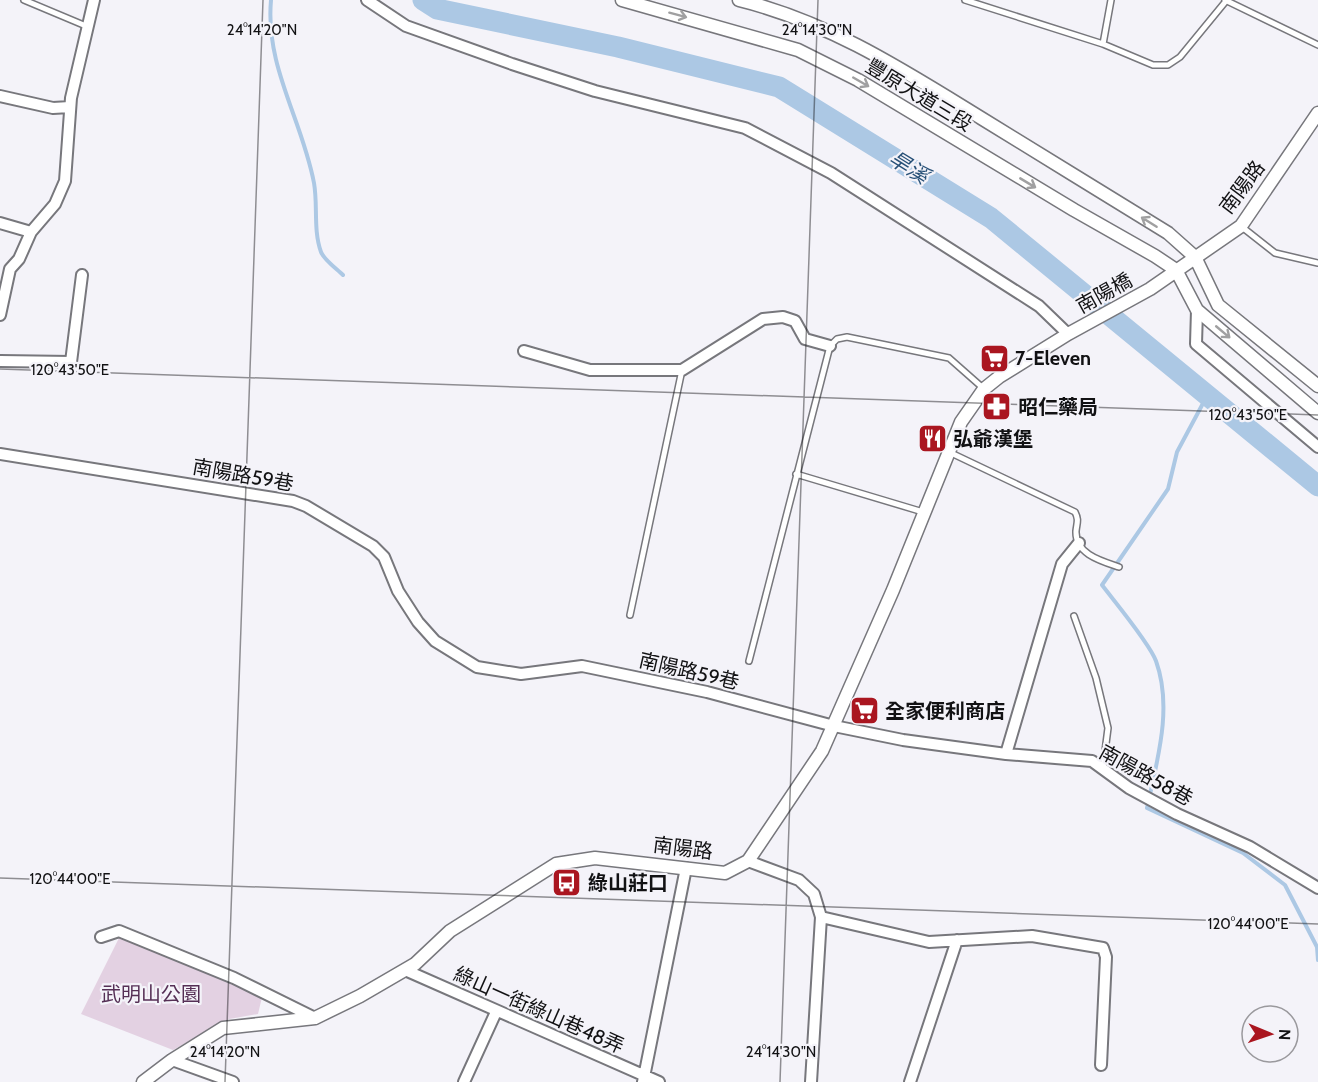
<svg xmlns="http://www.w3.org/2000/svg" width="1318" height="1082" font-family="Cabin,'Noto Sans TC',sans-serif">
<rect width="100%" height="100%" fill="#f4f3f9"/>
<path fill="#e3d1e2" d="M121 934 263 993 258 1014 229 1019 173 1050 81 1014Z"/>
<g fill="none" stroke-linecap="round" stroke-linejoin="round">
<path stroke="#acc8e4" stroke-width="4" d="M271 0C265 67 302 119 314 183 318 205 313 230 321 252 324 260 337 269 343 275
M1208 394 1177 452 1168 489 1102 585C1115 602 1150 644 1156 661 1173 708 1157 761 1147 808L1243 853 1285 885 1317 947 1318 960"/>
<path stroke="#acc8e4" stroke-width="21" d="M423 0 437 9 618 47 779 87 991 218 1318 486"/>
<defs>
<path id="service" d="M24 0 86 26
M965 0 1103 44 1153 65H1168L1180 57 1226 1
M1225 0 1318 45
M1103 44 1111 0
M1242 227 1275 253 1318 263
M949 452 1075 512C1079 520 1077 522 1076 531 1075 554 1101 561 1119 567
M796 474 923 512
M630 615 682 370
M1074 616 1096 678 1108 728 1103 767
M749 661 830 346 837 339 847 337 949 358 983 388"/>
<path id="minor" d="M367 0 406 26 512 64 595 91 745 128 831 173 1039 306 1068 334
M0 96 53 108 70 107
M0 223 31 232
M1197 310 1196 344 1318 447
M0 315 10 269 19 259 31 232 55 204 65 181 71 98 94 0
M524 351 590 370H682L763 319 783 317 795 321 805 339 830 346
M0 361 71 362 82 275
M0 454 293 501 306 506 373 546 384 557 398 591 418 622 435 641 477 667 521 674 582 666 707 692 834 726 903 740 1006 754 1092 761 1129 788 1177 814 1250 847 1318 888
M1006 754 1062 564 1079 543
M748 861 799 880 814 894 821 917 811 1082
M821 917 929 942 1032 936 1103 948 1106 957 1101 1065
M101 937 119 931 234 978 315 1018
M405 970 659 1082
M172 1060 233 1082
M464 1082 496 1012
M643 1082 686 868
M910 1082 957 940"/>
<path id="tertiary" d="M622 0 798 50 858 80 1074 210 1155 256 1176 270 1197 310 1318 413
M739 0C829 22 903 70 981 118 1043 156 1106 195 1168 233L1195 257 1218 305 1318 386
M143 1082 172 1060 223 1028 315 1018 360 996 415 964 450 931 556 864 595 858 725 873 748 861 822 751 893 590 961 422 984 389 999 377 1068 334 1150 289 1241 226 1318 113"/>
</defs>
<use href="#service" stroke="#77777c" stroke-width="8"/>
<use href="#minor" stroke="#77777c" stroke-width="14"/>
<use href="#tertiary" stroke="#77777c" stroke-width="15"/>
<use href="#service" stroke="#fff" stroke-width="5"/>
<use href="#minor" stroke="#fff" stroke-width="10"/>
<use href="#tertiary" stroke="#fff" stroke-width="12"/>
</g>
<defs><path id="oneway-shaft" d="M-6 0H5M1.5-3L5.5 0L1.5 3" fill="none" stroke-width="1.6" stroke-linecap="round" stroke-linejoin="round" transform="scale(1.5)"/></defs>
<g stroke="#a0a0a1">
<use href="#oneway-shaft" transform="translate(678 15) rotate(15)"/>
<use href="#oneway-shaft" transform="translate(861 82) rotate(30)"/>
<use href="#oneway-shaft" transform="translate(1028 183) rotate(31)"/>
<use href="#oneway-shaft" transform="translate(1149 222) rotate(-148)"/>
<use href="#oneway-shaft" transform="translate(1223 332) rotate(40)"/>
</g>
<path fill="none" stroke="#121214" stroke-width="1.5" stroke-opacity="0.45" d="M0 369 1318 415M0 878 1318 924M225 1082 263 0M780 1082 818 0"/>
<defs>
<symbol id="supermarket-square" viewBox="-11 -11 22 22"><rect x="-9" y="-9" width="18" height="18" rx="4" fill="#aa1620" stroke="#f4f3f9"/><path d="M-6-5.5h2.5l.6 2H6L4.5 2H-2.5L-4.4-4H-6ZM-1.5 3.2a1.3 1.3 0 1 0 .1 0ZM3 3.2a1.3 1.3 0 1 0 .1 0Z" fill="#fff"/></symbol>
<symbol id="pharmacy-square" viewBox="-11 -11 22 22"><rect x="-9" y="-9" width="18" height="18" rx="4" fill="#aa1620" stroke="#f4f3f9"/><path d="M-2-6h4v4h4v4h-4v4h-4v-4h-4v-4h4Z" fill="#fff"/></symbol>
<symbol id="restaurant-square" viewBox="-11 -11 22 22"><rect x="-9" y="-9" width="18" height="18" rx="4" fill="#aa1620" stroke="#f4f3f9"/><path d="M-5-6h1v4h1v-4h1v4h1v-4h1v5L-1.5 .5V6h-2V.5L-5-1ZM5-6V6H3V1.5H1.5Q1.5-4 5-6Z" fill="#fff"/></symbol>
<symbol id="bus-square" viewBox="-11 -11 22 22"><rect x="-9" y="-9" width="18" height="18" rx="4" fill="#aa1620" stroke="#f4f3f9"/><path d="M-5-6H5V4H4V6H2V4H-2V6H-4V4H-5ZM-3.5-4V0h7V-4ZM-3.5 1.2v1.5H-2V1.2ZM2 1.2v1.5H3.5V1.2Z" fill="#fff"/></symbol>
</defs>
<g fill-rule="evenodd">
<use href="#supermarket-square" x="978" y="342" width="33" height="33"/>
<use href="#pharmacy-square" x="980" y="390" width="33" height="33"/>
<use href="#restaurant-square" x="916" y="422" width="33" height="33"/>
<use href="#supermarket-square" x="848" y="694" width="33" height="33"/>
<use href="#bus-square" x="550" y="866" width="33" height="33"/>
</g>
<g text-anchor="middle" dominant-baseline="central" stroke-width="4.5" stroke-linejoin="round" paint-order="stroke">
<g font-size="20" fill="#121214" stroke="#f4f3f9">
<text transform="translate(919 95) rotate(31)">豐原大道三段</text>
<text transform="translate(1242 187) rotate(-53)">南陽路</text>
<text transform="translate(1104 293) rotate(-29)">南陽橋</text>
<text transform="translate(243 475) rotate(10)">南陽路59巷</text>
<text transform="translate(689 671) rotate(13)">南陽路59巷</text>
<text transform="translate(1146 775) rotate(29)">南陽路58巷</text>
<text transform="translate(683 848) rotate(7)">南陽路</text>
<text transform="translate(539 1010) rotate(24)">綠山一街綠山巷48弄</text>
</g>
<g font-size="20" font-weight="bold" fill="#121214" stroke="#f4f3f9" text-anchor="start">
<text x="1015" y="358">7-Eleven</text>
<text x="1018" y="407">昭仁藥局</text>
<text x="953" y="439">弘爺漢堡</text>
<text x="885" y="711">全家便利商店</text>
<text x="588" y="883">綠山莊口</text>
</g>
<g font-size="20" fill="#552f55" stroke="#f4f3f9">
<text x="151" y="994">武明山公園</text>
</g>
<g font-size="21" font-style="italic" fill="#275077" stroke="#f4f3f9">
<text transform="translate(909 167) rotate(32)">旱溪</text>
</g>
</g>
<g font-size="15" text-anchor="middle" fill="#121214" stroke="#f4f3f9" stroke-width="4.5" stroke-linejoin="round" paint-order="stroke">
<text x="262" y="35">24°14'20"N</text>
<text x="817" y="35">24°14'30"N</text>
<text x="70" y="375">120°43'50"E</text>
<text x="1248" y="420">120°43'50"E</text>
<text x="70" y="884">120°44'00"E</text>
<text x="1248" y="929">120°44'00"E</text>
<text x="225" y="1057">24°14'20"N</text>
<text x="781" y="1057">24°14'30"N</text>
</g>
<g transform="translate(1270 1034) rotate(92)"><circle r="28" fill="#f4f3f9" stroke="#9a999d" stroke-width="1.5"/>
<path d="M0-4.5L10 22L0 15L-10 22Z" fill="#aa1620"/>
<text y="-9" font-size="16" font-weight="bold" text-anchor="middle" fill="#121214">N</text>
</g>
</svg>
